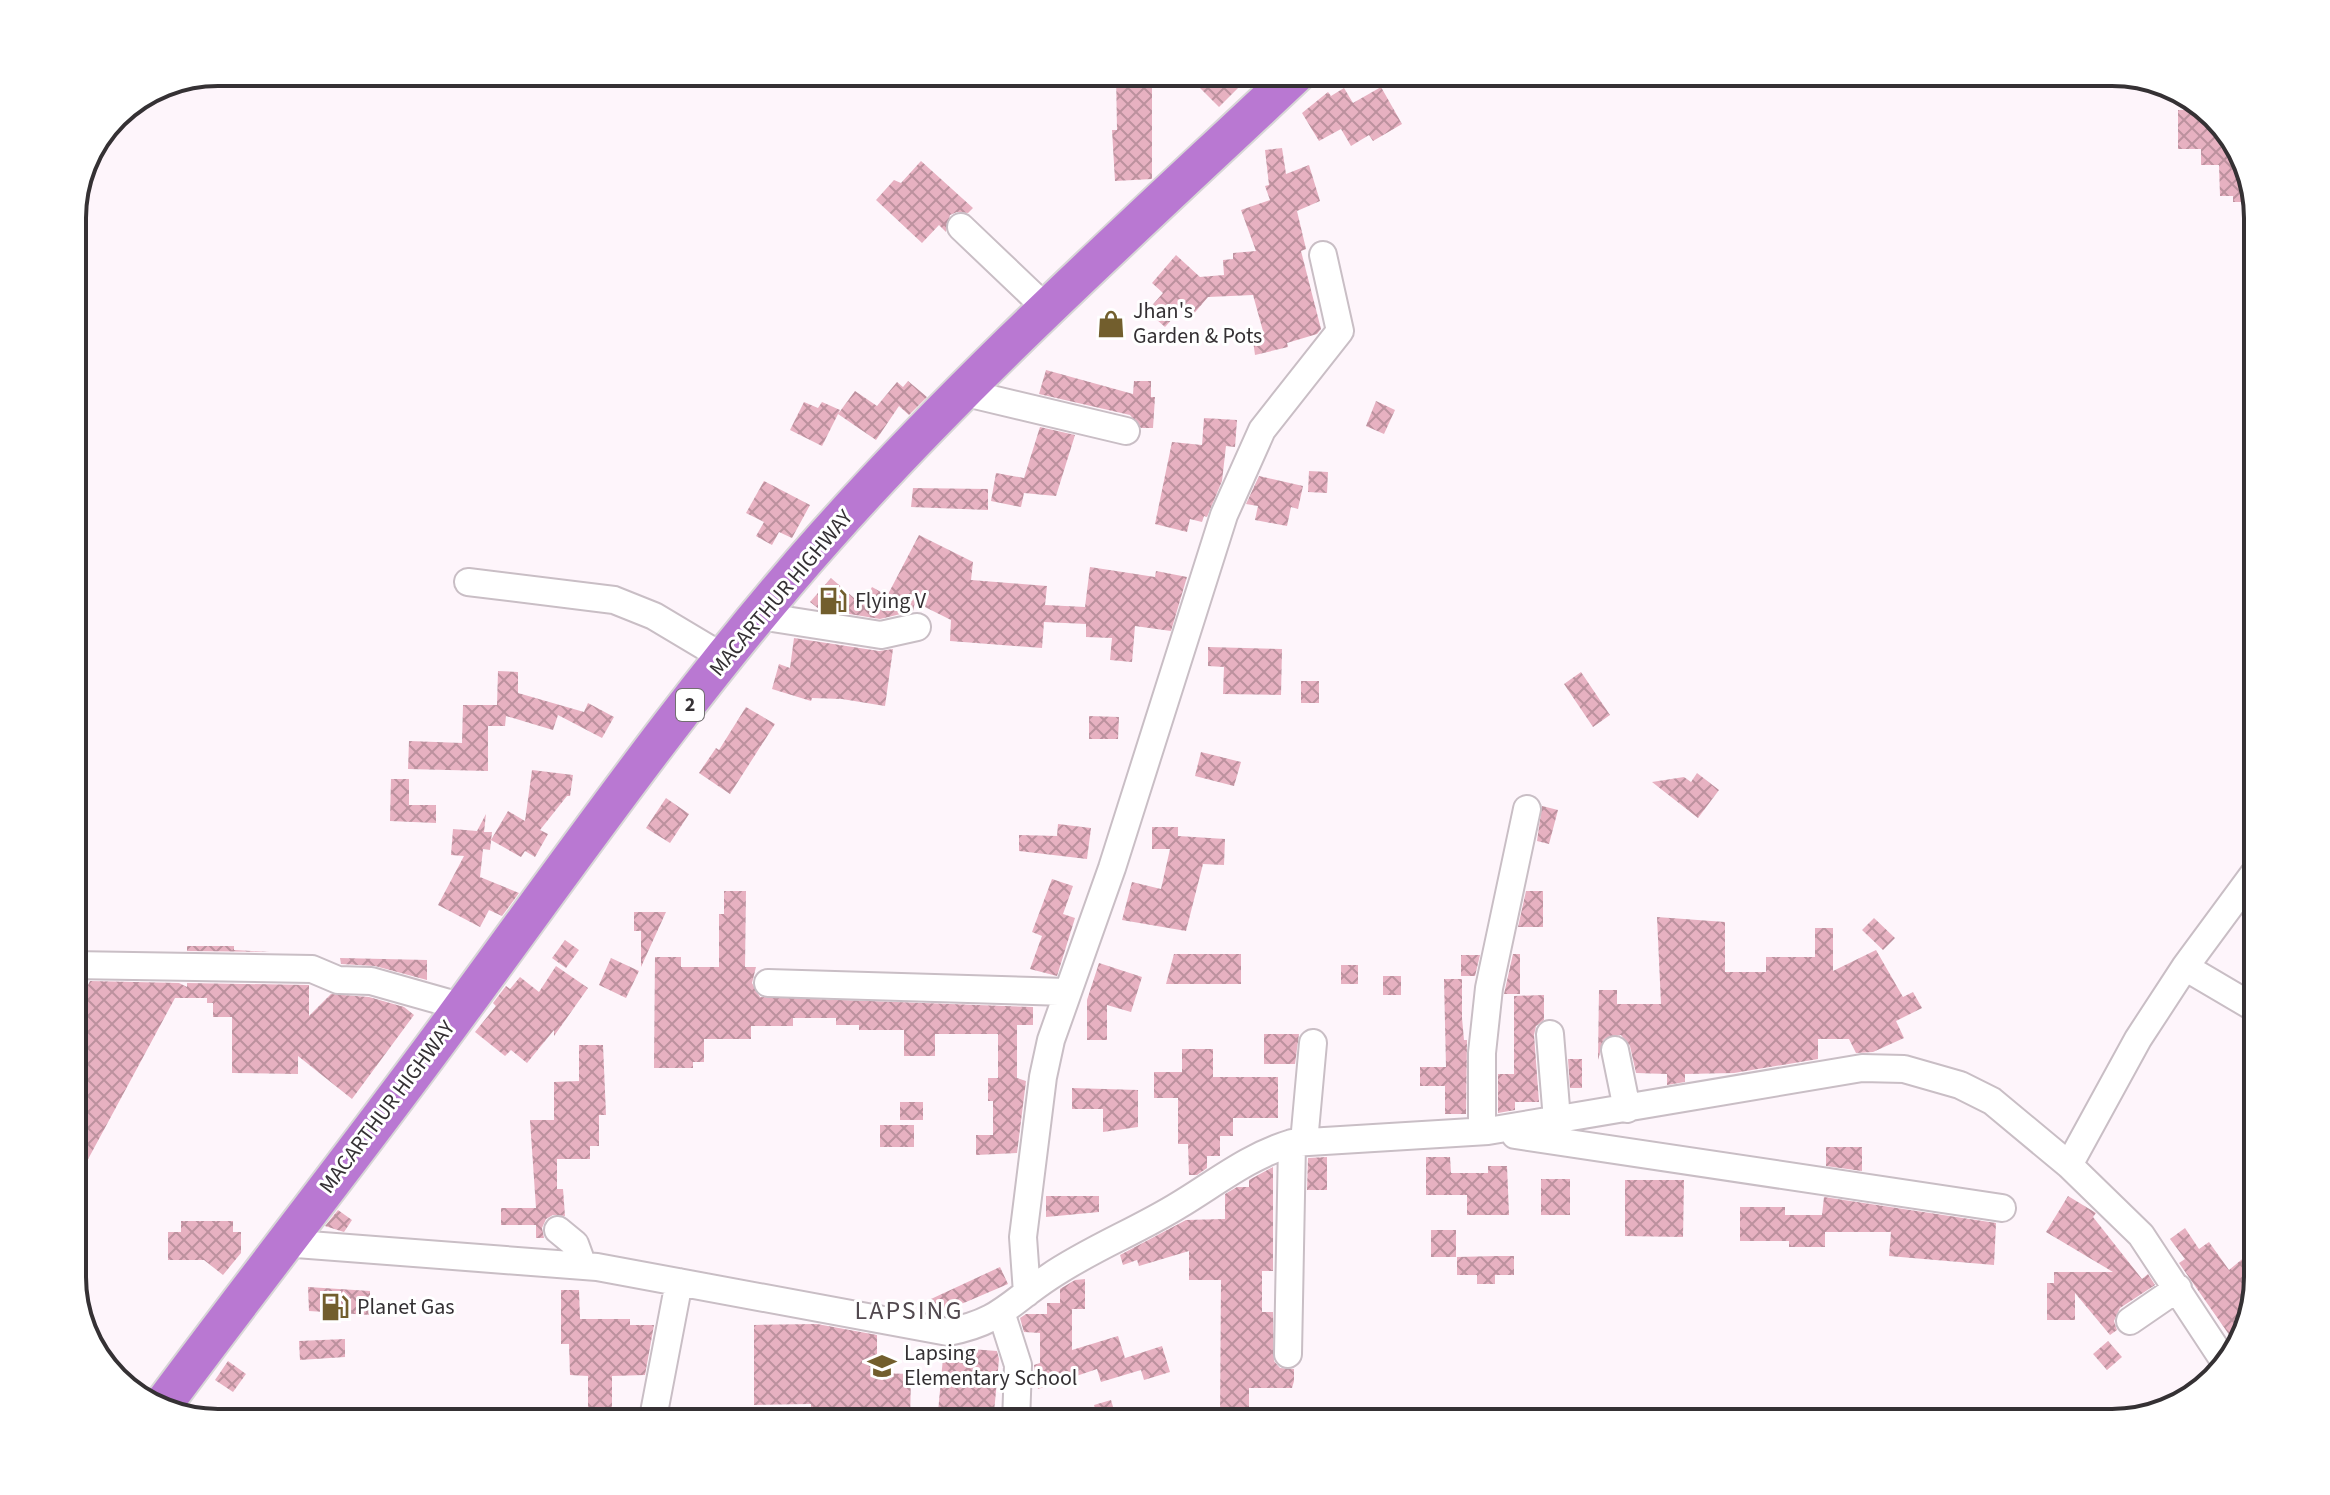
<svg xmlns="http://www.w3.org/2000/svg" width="2330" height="1495" font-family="'Source Sans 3',sans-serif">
<defs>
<pattern id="building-cross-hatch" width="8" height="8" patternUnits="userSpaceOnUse" patternTransform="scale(2)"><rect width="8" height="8" fill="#e7b1c1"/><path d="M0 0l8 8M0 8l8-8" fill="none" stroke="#bc919e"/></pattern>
</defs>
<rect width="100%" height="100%" fill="#fef5fb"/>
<path fill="url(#building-cross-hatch)" d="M1116 72H1152V179L1115 181 1112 130H1117Z
M1184 72H1254L1219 107Z
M1381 87 1402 124 1373 141 1369 135 1351 146 1341 129 1319 141 1302 113 1328 92 1331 96 1344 88 1353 103Z
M2184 94 2193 96 2239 146 2254 202H2233V196H2220L2219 165H2201V149H2178V110H2184Z
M1282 148 1286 174 1309 165 1320 201 1297 211 1306 249 1301 251 1321 329 1317 334 1287 343 1288 347 1255 355 1252 333 1263 331 1253 295 1208 297 1191 317 1182 308 1165 327 1147 311 1163 293 1152 283 1176 255 1200 277 1224 275 1223 260 1233 259V253L1256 251 1241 210 1270 200 1265 186 1269 185 1265 150Z
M921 161 973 208 968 213 957 212 950 215 946 232 939 225 922 243 876 200 894 180 901 183Z
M1046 370 1133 394 1134 381H1151V397H1155L1153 428H1141L1130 415 1039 394Z
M908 381 927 397 909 415 899 406 876 440 838 414 855 391 877 406 897 382 903 387Z
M1376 401 1395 410 1384 434 1366 426Z
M804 402 818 408 822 402 840 410 822 446 790 430Z
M1204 418 1237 420 1235 447 1226 446 1222 481 1207 517 1204 516 1202 522 1190 519 1187 532 1155 524 1172 442 1202 445Z
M1040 427 1075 435 1056 496 1024 493 1021 507 991 501 996 473 1024 478Z
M1309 471 1328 472 1327 493 1308 492Z
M1259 476 1303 486 1298 509 1291 507 1287 526 1255 520 1258 506 1246 504Z
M764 481 810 505 792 538 779 532 772 545 756 536 764 522 746 513Z
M913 488 988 489V510L911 507Z
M919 535 973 562 971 580 1047 586 1045 605 1085 607 1090 567 1155 577 1156 571 1187 577 1171 631 1135 626 1132 662 1110 660 1112 638 1086 637V624L1044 622 1042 648 950 641 951 620 915 602 913 611 880 619 819 609 810 602 831 578 862 605 872 587 886 595 885 600Z
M794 638 879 651 893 649 885 706 842 699 812 698 811 701 772 689 779 664 790 668Z
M1208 647 1282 649 1281 695 1223 694 1224 667 1208 666Z
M498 671 518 672V693L584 712 588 703 614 717 602 738 558 715 553 730 506 716 505 726H488V771L408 769 409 741 462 743 463 705H497Z
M1581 672 1610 715 1593 727 1564 684Z
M1301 681H1319V703H1301Z
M746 707 775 724 730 794 699 773 716 748 719 750Z
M1089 716 1119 717 1118 739H1089Z
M1201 752 1241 762 1234 786 1195 776Z
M532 770 573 775 570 796H567L540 830 548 834 535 857 525 851 521 857 491 840 508 811 525 821Z
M1697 773 1719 790 1698 818 1652 782 1684 777 1691 782Z
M391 779H409V805H436V823L390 821Z
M666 798 689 814 670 843 646 828Z
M1542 806 1558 810 1549 844 1537 841Z
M486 814 484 832H492L490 850 483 849 480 877 519 893 502 916 489 910 480 927 438 905 464 856 451 855 453 829 477 831Z
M1058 824 1091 828 1087 859 1019 851V835L1057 836Z
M1152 827H1178V836L1225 839 1224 865 1203 864 1186 931 1122 920 1132 882 1161 889 1170 849H1152Z
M1052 879 1073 886 1063 914 1075 918 1057 976 1030 969 1042 936 1032 932Z
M724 891H746L745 967H756L752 983 760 997 1033 1007V1025H1017V1078L1026 1081 1017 1153 976 1155V1135H993V1101H988V1078H998V1034H935V1056H904V1030H859V1025H836V1018H793V1026H751V1039H704V1062H693V1068H654L655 957H681V967H719V914H724Z
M1526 891H1543V927H1518Z
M634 912H666L641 967V931H634Z
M1657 917 1725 922V972H1766V957H1815V928H1833V971L1876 950 1903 997 1913 992 1922 1008 1896 1021 1904 1038 1873 1052 1856 1053 1849 1039H1818V1059L1734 1073 1685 1074V1082L1667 1085V1074L1636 1073 1630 1046 1621 1035 1604 1039 1598 1060 1599 990H1617V1004H1661Z
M1874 918 1895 938 1883 950 1862 930Z
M565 940 579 950 566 968 552 958Z
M187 946H234V950L270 952 187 951Z
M1174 954H1241V984H1166Z
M1513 954H1520V994H1504Z
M1461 955H1480L1475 976H1461Z
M340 958 427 960V980L375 966 341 964Z
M611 958 639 971 626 998 599 985Z
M1099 963 1142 977 1131 1012 1107 1005V1040H1087V1000Z
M1341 965H1358V984H1341Z
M556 966 588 988 554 1036V1030L527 1063 511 1050 505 1056 475 1032 496 1006 493 1003 506 986 510 989 520 977 539 992Z
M1383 976H1401V995H1383Z
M1444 979H1462V1018L1464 1040H1467L1466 1114H1445V1086H1420V1067H1446Z
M72 981 88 985 90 981 179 983 187 987V983L309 985V1016L331 994 369 997 404 1007 414 1015 352 1099 298 1056V1074L232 1073V1017H213V1003H207V998H175L86 1163 72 1156Z
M1544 995V1020L1536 1026 1534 1035 1539 1102H1515V1110L1498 1113V1074H1514V996Z
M1264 1034H1299L1295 1064H1264Z
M579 1045H603L606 1115H599V1146H590V1159H557V1189H563L565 1216 553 1215 546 1219 542 1228 544 1238H536V1225H501V1208H536L530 1120H554V1082L579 1081Z
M1182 1049H1213V1077H1278V1118H1233V1136H1220V1156H1207V1168L1197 1175H1189L1188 1144H1178V1098H1154V1072H1182Z
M1568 1059H1582V1088H1570Z
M1072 1088 1138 1090V1127L1103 1132V1109H1072Z
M900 1102H923V1120H900Z
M880 1125H914V1147H880Z
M1826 1147H1862V1171L1826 1166Z
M1327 1157V1190H1307L1308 1158Z
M1426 1157H1450L1451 1173H1488V1166H1507L1509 1215H1467V1195H1426Z
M1273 1167V1271H1262V1312H1273L1274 1361 1280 1368 1294 1369V1381L1292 1388H1249V1410H1240V1423H1220L1221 1280H1189V1251L1139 1266 1137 1260 1123 1265 1120 1255 1186 1220 1225 1219V1194L1237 1187H1249V1180Z
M1541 1179H1570V1215H1541Z
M1625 1180H1684L1683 1237 1625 1236Z
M1046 1196H1099V1212L1046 1217Z
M2068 1196 2096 1213 2093 1217 2142 1279 2148 1274 2155 1285 2120 1308 2114 1321 2117 1330 2110 1335 2075 1293V1320H2047V1283H2054V1272H2113L2046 1232Z
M1824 1197 1996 1223 1994 1265 1889 1256 1891 1232H1825V1247H1789V1241H1740V1207H1785V1215H1822Z
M338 1210 352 1220 344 1232 325 1226Z
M181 1221H233V1232H241V1253L223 1275 204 1260H168V1232H181Z
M2185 1228 2199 1249 2209 1242 2229 1270 2258 1246V1277L2237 1346 2179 1263 2185 1259 2170 1239Z
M1431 1230H1456V1257H1431Z
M1496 1256H1514V1275H1495V1284H1477V1275H1457V1257Z
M1000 1267 1008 1284 938 1314 931 1299Z
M1085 1279V1309H1072V1350L1118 1336 1125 1358 1162 1346 1170 1372 1144 1380 1141 1370 1101 1382 1097 1369 1038 1389 1034 1365 1040 1363V1333L1024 1332 1020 1318 1026 1314H1047V1303H1060V1289L1075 1280Z
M308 1287 370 1291V1315L309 1311Z
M561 1290H579L580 1319H630V1325H654L645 1375 612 1376V1408H588V1376L570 1375 569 1344H561Z
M817 1324 877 1335V1373L911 1374 910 1423H811V1404L754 1405V1325Z
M345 1339V1357L300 1360 299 1341Z
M2108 1341 2122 1357 2107 1370 2093 1354Z
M944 1347 997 1351 999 1359 993 1423H937Z
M228 1361 246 1374 233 1392 215 1380Z
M1111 1400 1116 1417 1099 1422 1094 1405Z"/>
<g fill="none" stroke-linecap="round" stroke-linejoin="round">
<defs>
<path id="minor" d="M961 227 1046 308
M962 392 1126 431
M468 582 614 600 654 616 726 659
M760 616 881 635 917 627
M72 965 312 969 338 980 371 981 463 1007
M2185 967 2258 1010
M768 983 1067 992
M1550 1034 1557 1120
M1615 1050 1627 1109
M1482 1131V1053L1489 988 1527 809
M1515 1135 2002 1208
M1304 1142 1313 1043
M2069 1165 2138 1039 2185 967 2258 868
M558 1230 575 1244 583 1266
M283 1243 597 1267 948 1332C1000 1322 1008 1304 1049 1277 1090 1249 1137 1231 1179 1205 1217 1182 1249 1156 1292 1143L1488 1131 1862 1068 1904 1069 1960 1085 1992 1101 2069 1165 2141 1235 2226 1364
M1027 1293 1023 1237 1043 1077 1051 1040 1112 868 1224 515 1262 430 1340 331 1323 255
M1002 1315 1018 1365 1016 1423
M2130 1321 2178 1288
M1288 1354 1292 1143
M652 1423 679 1282"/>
<path id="highway" d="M162 1406C262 1271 366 1140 465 1004 581 846 695 683 826 536 973 371 1137 224 1298 72"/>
</defs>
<use href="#minor" stroke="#c9bec5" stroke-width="30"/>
<use href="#highway" stroke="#d7d6d6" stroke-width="42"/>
<use href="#minor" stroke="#fff" stroke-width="26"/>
<use href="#highway" stroke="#b978d2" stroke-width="38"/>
</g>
<defs>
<symbol id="shop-bare" viewBox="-9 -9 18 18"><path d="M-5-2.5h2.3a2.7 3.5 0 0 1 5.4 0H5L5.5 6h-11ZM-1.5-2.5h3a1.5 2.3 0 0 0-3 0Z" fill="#725e2d" stroke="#fff" stroke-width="2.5" paint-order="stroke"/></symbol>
<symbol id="fuel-bare" viewBox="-9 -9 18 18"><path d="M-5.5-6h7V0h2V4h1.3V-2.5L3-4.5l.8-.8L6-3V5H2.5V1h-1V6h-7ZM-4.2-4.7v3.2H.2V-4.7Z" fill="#725e2d" stroke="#fff" stroke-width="2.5" paint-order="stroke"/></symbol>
<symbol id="school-bare" viewBox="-9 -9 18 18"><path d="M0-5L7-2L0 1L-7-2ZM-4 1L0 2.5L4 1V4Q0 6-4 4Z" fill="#725e2d" stroke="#fff" stroke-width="2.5" paint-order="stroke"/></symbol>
</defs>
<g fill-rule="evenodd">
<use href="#shop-bare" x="1091" y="304" width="40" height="40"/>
<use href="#fuel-bare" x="813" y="581" width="40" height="40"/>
<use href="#fuel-bare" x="315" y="1287" width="40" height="40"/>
<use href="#school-bare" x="862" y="1346" width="40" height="40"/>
</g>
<g text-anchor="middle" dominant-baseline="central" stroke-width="6" stroke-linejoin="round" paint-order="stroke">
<rect fill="#fff" stroke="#726f71" stroke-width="2" x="676" y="689" width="28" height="32" rx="6"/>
<g font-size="20" font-weight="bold" fill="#353134">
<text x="690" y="705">2</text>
</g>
<g font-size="22" fill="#353134" stroke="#fff" text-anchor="start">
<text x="1133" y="311">Jhan's<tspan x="1133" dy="25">Garden &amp; Pots</tspan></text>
<text x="855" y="601">Flying V</text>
<text x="357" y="1307">Planet Gas</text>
<text x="904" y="1353">Lapsing<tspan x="904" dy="25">Elementary School</tspan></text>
</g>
<g font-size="22" fill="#353134" stroke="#fff">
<text transform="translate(781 593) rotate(-50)">MACARTHUR HIGHWAY</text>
<text transform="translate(387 1107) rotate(-53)">MACARTHUR HIGHWAY</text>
</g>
<g font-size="26" letter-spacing="2" fill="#52494f" stroke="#fff">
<text x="909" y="1310">LAPSING</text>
</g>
</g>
<path d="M0 0H2330V1495H0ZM218 86H2112A132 132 0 0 1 2244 218V1277A132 132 0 0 1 2112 1409H218A132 132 0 0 1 86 1277V218A132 132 0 0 1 218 86Z" fill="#fff" fill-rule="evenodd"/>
<path fill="none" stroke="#353134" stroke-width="4" d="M218 86H2112A132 132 0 0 1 2244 218V1277A132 132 0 0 1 2112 1409H218A132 132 0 0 1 86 1277V218A132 132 0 0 1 218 86Z"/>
</svg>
